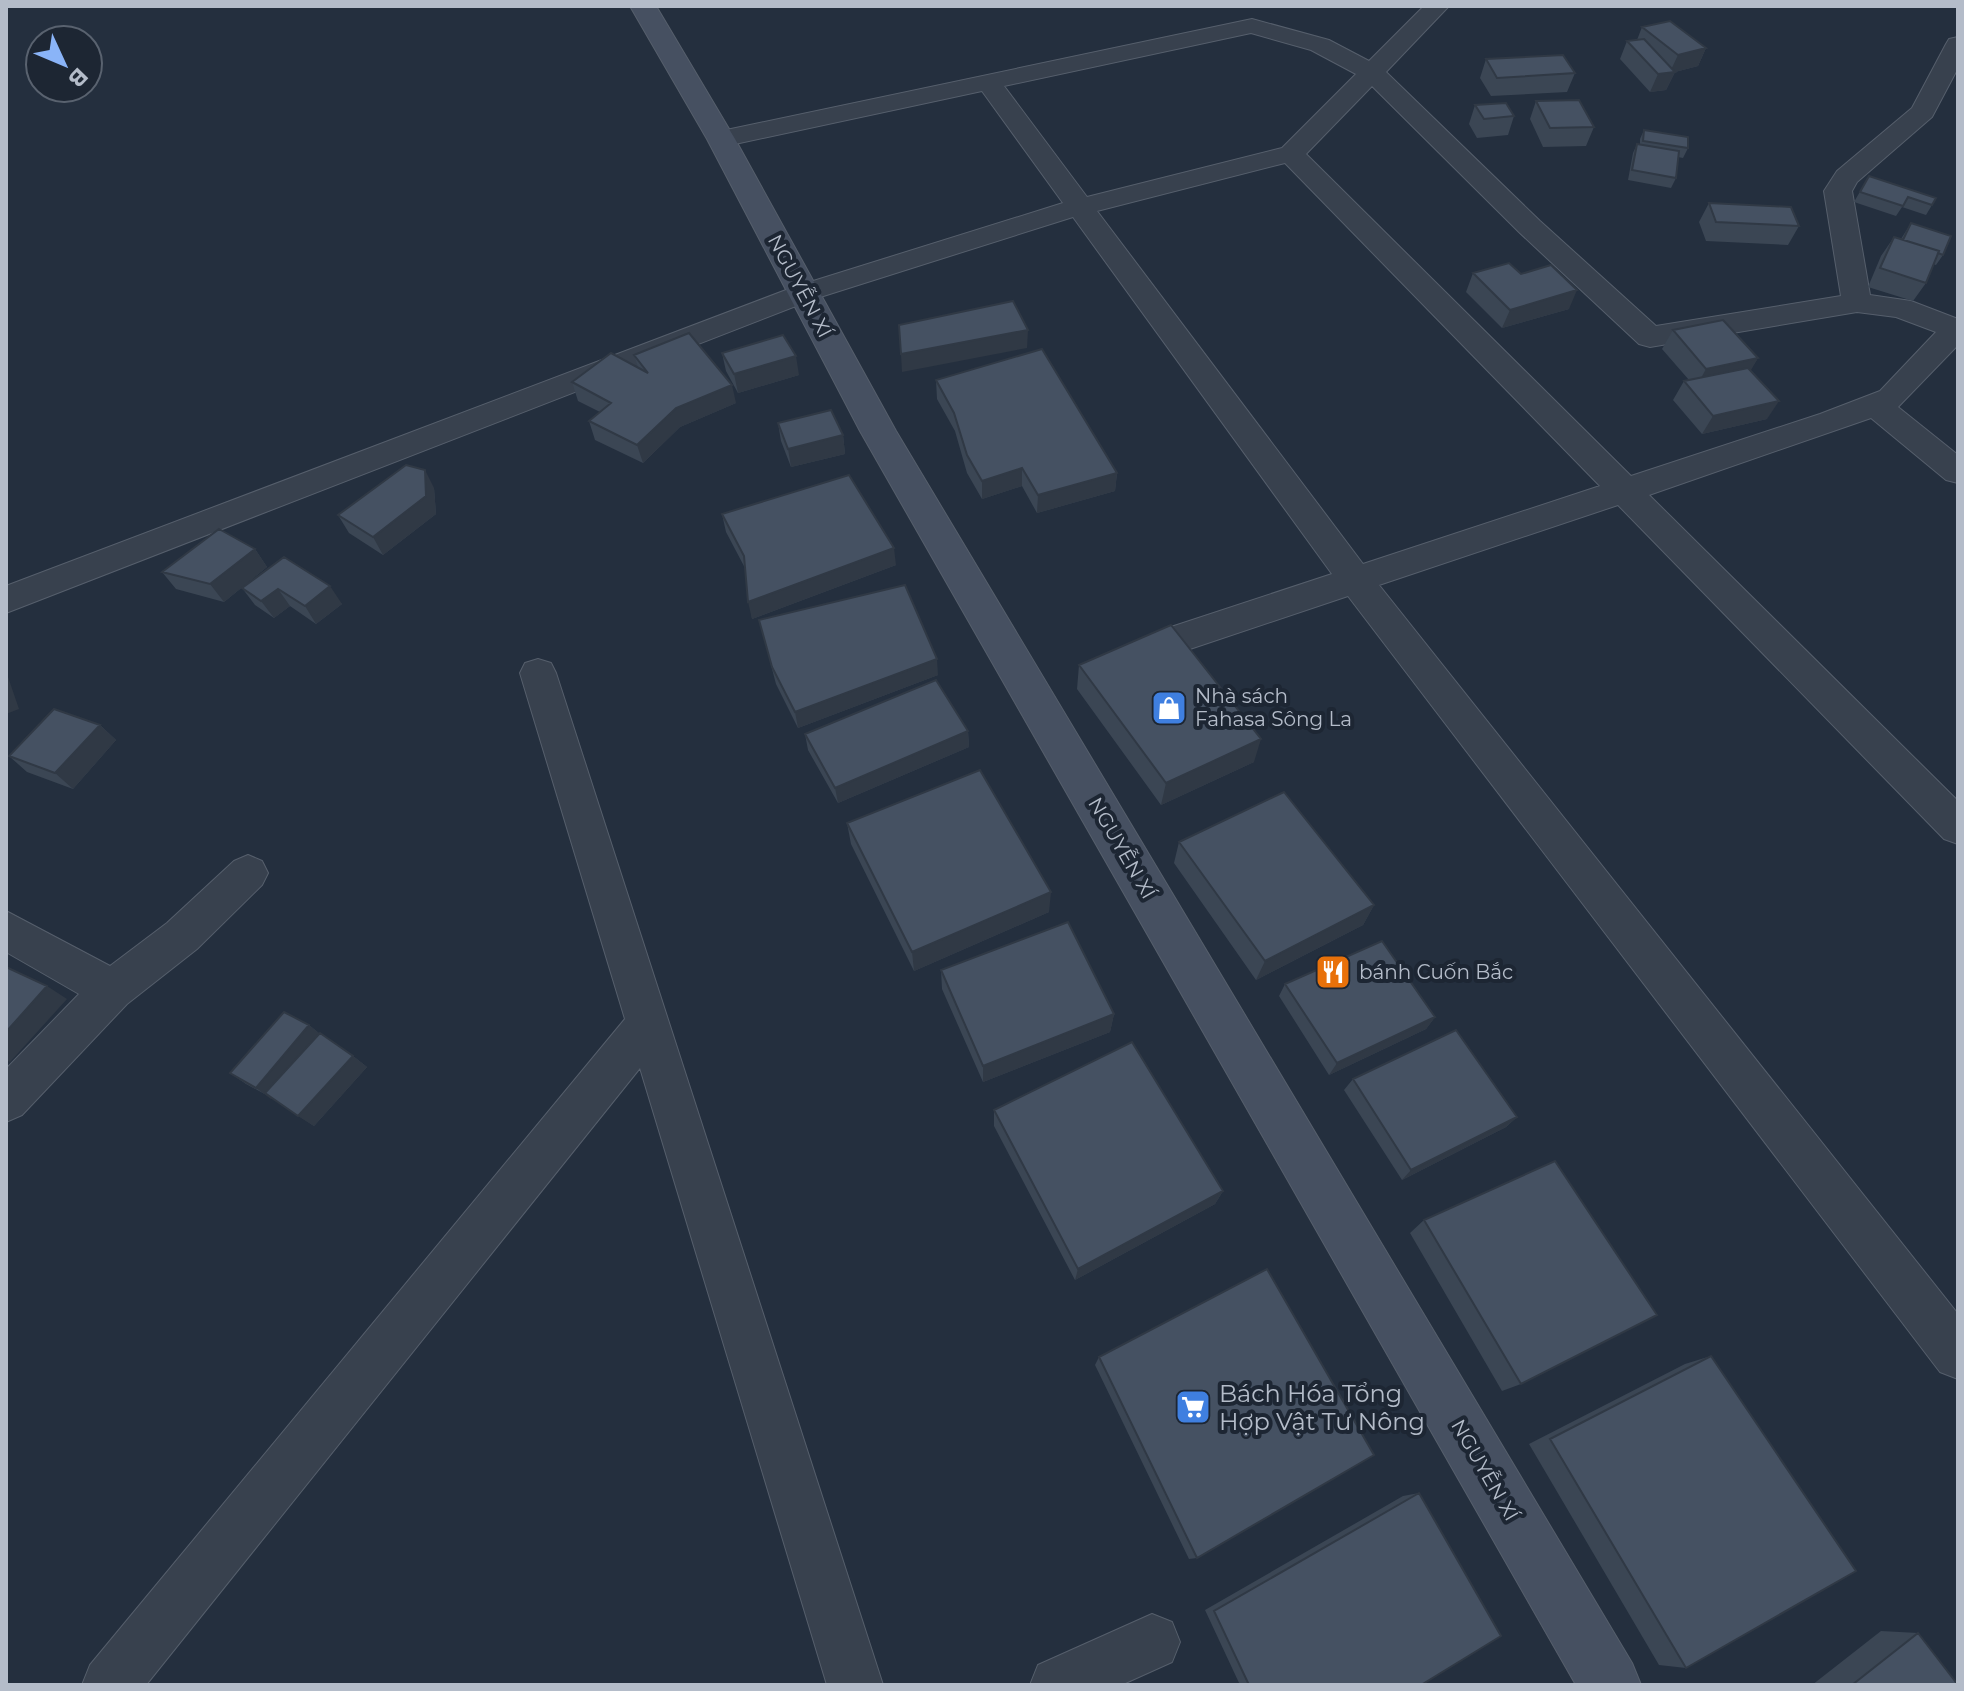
<svg xmlns="http://www.w3.org/2000/svg" width="1964" height="1691" font-family="Montserrat,sans-serif">
<rect width="100%" height="100%" fill="#242f3e"/>
<g fill="none" stroke-linecap="round" stroke-linejoin="round">
<defs>
<path id="street" d="M1424 6H1449L1386 72 1540 221 1656 326 1841 296 1824 191 1837 171 1912 108 1946 44 1949 39 1958 37V68L1932 117 1857 182 1852 191 1870 295 1911 301 1958 319V345L1898 407 1958 455V483L1946 480 1871 418 1649 495 1958 801V844L1944 839 1618 505 1379 585 1958 1314V1379L1940 1372 1348 596 1181 652 1168 648 1163 638 1168 628 1332 574 1073 217 814 299 6 613V586L794 287 1063 203 982 91 721 147 712 145 708 139 712 133 1252 19 1329 40 1369 61ZM1251 33 1311 50 1356 74 1282 148 1087 197 1004 86ZM1372 86 1520 233 1639 344 1650 347 1857 312 1896 317 1936 332 1880 391 1820 414 1631 476 1306 154ZM1285 163 1600 486 1363 564 1097 211Z
M538 659 551 663 556 673 883 1685H827L640 1068 146 1685H82L90 1665 625 1019 520 673 525 663Z
M248 855 262 861 268 873 262 885 197 949 127 1004 22 1115 6 1122V1069L79 994 6 952V911L110 966 167 923 234 861Z
M1152 1614 1172 1622 1180 1642 1172 1662 1121 1685H1030L1038 1665Z"/>
<path id="secondary" d="M630 6H656L735 139 896 431 1632 1663 1641 1685H1576L860 431 707 139Z"/>
</defs>
<use href="#street" stroke="#565f6c" stroke-width="2"/>
<use href="#secondary" stroke="#565f6c" stroke-width="2"/>
<use href="#street" fill="#38414e" fill-rule="evenodd"/>
<use href="#secondary" fill="#465061" fill-rule="evenodd"/>
</g>
<path fill="#3b4654" d="M1642 27 1706 48 1698 66 1675 72 1666 90 1650 92 1620 59 1627 41 1637 40Z
M1486 59 1575 73 1567 92 1491 96 1480 78Z
M1536 101 1594 127 1586 146 1543 147 1530 119Z
M1475 105 1514 116 1508 135 1477 138 1469 124Z
M1644 130 1688 148 1683 158 1678 157 1676 178 1671 188 1628 180 1633 153 1637 144H1640V139Z
M1869 176 1932 205 1926 215 1902 207 1896 216 1854 202Z
M1709 203 1799 226 1788 245 1706 241 1699 222Z
M1911 223 1943 255 1936 265 1933 264 1926 283 1913 301 1868 287 1881 256 1894 237 1901 239Z
M1473 273 1521 274 1569 309 1502 328 1466 292Z
M1673 330 1758 358 1750 370 1767 419 1702 434 1673 400 1684 381 1689 380 1662 349Z
M722 353 799 375 738 393 726 371Z
M634 355 736 403 680 427 643 463 595 440 589 421 600 412 578 401 572 382 638 367Z
M936 380 1117 473 1115 491 1037 513 1022 486 982 499 967 473 955 431 937 399Z
M778 423 843 435 845 454 791 467 781 441Z
M434 488 436 514 383 555 349 533 338 515Z
M722 514 896 565 752 619 745 568 726 532Z
M255 549 267 567 224 602 176 589 162 572Z
M284 557 342 604 316 624 290 606 274 618 255 605 242 588Z
M759 620 938 675 798 728 776 684Z
M1079 665 1254 762 1161 805 1077 689Z
M100 725 116 740 73 789 27 772 9 756Z
M968 731 969 747 838 803 808 750 805 734Z
M847 823 1049 912 914 971 851 844Z
M1179 842 1374 905 1363 925 1256 980 1174 863Z
M941 970 1114 1014 1110 1032 983 1082 942 989Z
M1285 984 1435 1017 1426 1029 1329 1075 1279 996Z
M309 1025 320 1034 353 1056 367 1067 314 1126 272 1098 246 1084 230 1073Z
M1353 1079 1517 1117 1506 1127 1402 1180 1344 1090Z
M994 1110 1223 1191 1215 1204 1075 1280 994 1126Z
M1424 1220 1521 1384 1502 1391 1410 1233Z
M1711 1356 1686 1668 1659 1665 1529 1444 1685 1364Z
M1099 1357 1197 1558 1189 1559 1095 1365Z
M1419 1493 1421 1685H1240L1205 1610 1403 1496Z
M1881 1631 1918 1633 1958 1685H1812Z"/>
<path fill="#303945" d="M1706 48 1698 66 1675 72 1666 90 1650 92 1658 74 1670 72 1678 55Z
M1577 290 1569 309 1502 328 1510 310Z
M1028 330 1027 348 902 372 901 354Z
M796 356 799 375 738 393 734 374Z
M1758 358 1747 377 1696 387 1706 369Z
M732 385 736 403 680 427 643 463 637 445 676 408Z
M1779 401 1767 419 1702 434 1713 416Z
M843 435 845 454 791 467 788 449Z
M1022 468V486L982 499V481Z
M425 470 434 488 436 514 383 555 373 537Z
M1117 473 1115 491 1037 513 1038 495Z
M894 548 896 565 752 619 748 602Z
M255 549 267 567 224 602 210 584Z
M330 586 342 604 316 624 305 606Z
M278 589 290 606 274 618 261 601Z
M937 659 938 675 798 728 795 712Z
M6 671 19 709 6 714Z
M100 725 116 740 73 789 55 773Z
M968 731 969 747 838 803 835 788Z
M1261 739 1254 762 1161 805 1166 783Z
M1051 892 1049 912 914 971 912 952Z
M1374 905 1363 925 1256 980 1265 961Z
M47 986 67 999 10 1062 6 1060V1032Z
M1114 1014 1110 1032 983 1082V1066Z
M1435 1017 1426 1029 1329 1075 1337 1063Z
M309 1025 324 1037 271 1099 256 1088Z
M353 1056 367 1067 314 1126 298 1116Z
M1517 1117 1506 1127 1402 1180 1411 1170Z
M1223 1191 1215 1204 1075 1280 1078 1269Z"/>
<path fill="#455162" stroke="#303945" stroke-width="2" d="M1670 21 1706 48 1678 55 1642 27Z
M1644 39 1675 72 1658 74 1627 41Z
M1563 55 1575 73 1497 78 1486 59Z
M1579 100 1594 127 1550 128 1536 101Z
M1506 103 1514 116 1484 119 1475 105Z
M1644 130 1688 137V148L1643 141Z
M1637 144 1679 151 1676 178 1632 170Z
M1869 176 1936 198 1932 205 1908 197 1903 206 1860 192Z
M1709 203 1791 207 1799 226 1716 222Z
M1911 223 1951 236 1943 255 1938 253 1939 251 1903 240Z
M1894 237 1939 251 1926 283 1880 268Z
M1509 263 1521 274 1551 265 1577 290 1510 310 1473 273Z
M1013 301 1028 330 901 354 899 325Z
M1723 320 1758 358 1706 369 1673 330Z
M689 333 732 385 676 408 637 445 589 421 611 403 572 382 611 353 648 373 634 355Z
M783 335 796 356 734 374 722 353Z
M1042 349 1117 473 1038 495 1022 468 982 481 967 455 954 413 936 380Z
M1748 368 1779 401 1713 416 1684 381Z
M831 410 843 435 788 449 778 423Z
M406 465 425 470 426 496 373 537 338 515Z
M849 475 894 548 748 602 744 556 722 514Z
M219 529 255 549 210 584 162 572Z
M284 557 330 586 305 606 278 589 261 601 242 588Z
M905 585 937 659 795 712 772 667 759 620Z
M1171 625 1261 739 1166 783 1079 665Z
M936 680 968 731 835 788 805 734Z
M54 709 100 725 55 773 9 756Z
M980 770 1051 892 912 952 847 823Z
M1284 792 1374 905 1265 961 1179 842Z
M1068 922 1114 1014 983 1066 941 970Z
M1382 941 1435 1017 1337 1063 1285 984Z
M6 967 47 986 6 1032Z
M284 1012 309 1025 256 1088 230 1073Z
M1456 1030 1517 1117 1411 1170 1353 1079Z
M320 1033 353 1056 298 1116 265 1093Z
M1132 1042 1223 1191 1078 1269 994 1110Z
M1555 1161 1657 1315 1521 1384 1424 1220Z
M1267 1269 1374 1455 1197 1558 1099 1357Z
M1711 1356 1856 1571 1686 1668 1550 1439Z
M1419 1493 1501 1636 1421 1685H1249L1214 1611Z
M1918 1633 1958 1685H1852Z"/>
<defs>
<symbol id="shop-square" viewBox="-11 -11 22 22"><rect x="-9" y="-9" width="18" height="18" rx="4" fill="#3f7fe0" stroke="#1d2633"/><path d="M-5-2.5h2.3a2.7 3.5 0 0 1 5.4 0H5L5.5 6h-11ZM-1.5-2.5h3a1.5 2.3 0 0 0-3 0Z" fill="#fff"/></symbol>
<symbol id="restaurant-square" viewBox="-11 -11 22 22"><rect x="-9" y="-9" width="18" height="18" rx="4" fill="#e8710a" stroke="#1d2633"/><path d="M-5-6h1v4h1v-4h1v4h1v-4h1v5L-1.5 .5V6h-2V.5L-5-1ZM5-6V6H3V1.5H1.5Q1.5-4 5-6Z" fill="#fff"/></symbol>
<symbol id="supermarket-square" viewBox="-11 -11 22 22"><rect x="-9" y="-9" width="18" height="18" rx="4" fill="#3f7fe0" stroke="#1d2633"/><path d="M-6-5.5h2.5l.6 2H6L4.5 2H-2.5L-4.4-4H-6ZM-1.5 3.2a1.3 1.3 0 1 0 .1 0ZM3 3.2a1.3 1.3 0 1 0 .1 0Z" fill="#fff"/></symbol>
</defs>
<g fill-rule="evenodd">
<use href="#shop-square" x="1149" y="688" width="40" height="40"/>
<use href="#restaurant-square" x="1313" y="952" width="40" height="40"/>
<use href="#supermarket-square" x="1173" y="1387" width="40" height="40"/>
</g>
<g text-anchor="middle" dominant-baseline="central" stroke-width="8" stroke-linejoin="round" paint-order="stroke">
<g font-size="20" fill="#b4bcc9" stroke="#1d2633">
<text transform="translate(800 286) rotate(62)">NGUYỄN XÍ</text>
<text transform="translate(1122 848) rotate(60)">NGUYỄN XÍ</text>
<text transform="translate(1485 1470) rotate(60)">NGUYỄN XÍ</text>
</g>
<g font-size="20" fill="#b4bcc9" stroke="#1d2633" text-anchor="start">
<text x="1195" y="696">Nhà sách<tspan x="1195" dy="23">Fahasa Sông La</tspan></text>
<text x="1359" y="972">bánh Cuốn Bắc</text>
</g>
<g font-size="24" fill="#b4bcc9" stroke="#1d2633" text-anchor="start">
<text x="1219" y="1393">Bách Hóa Tổng<tspan x="1219" dy="28">Hợp Vật Tư Nông</tspan></text>
</g>
</g>
<rect width="1964" height="1691" fill="none" stroke="#b4bcc9" stroke-width="16"/>
<g transform="translate(64 64) rotate(134)"><circle r="38" fill="#1d2633" stroke="#59626f" stroke-width="2"/>
<path d="M0-6L14 30L0 20L-14 30Z" fill="#8ab4f8"/>
<text y="-12" font-size="22" font-weight="bold" text-anchor="middle" fill="#b4bcc9">B</text>
</g>
</svg>
